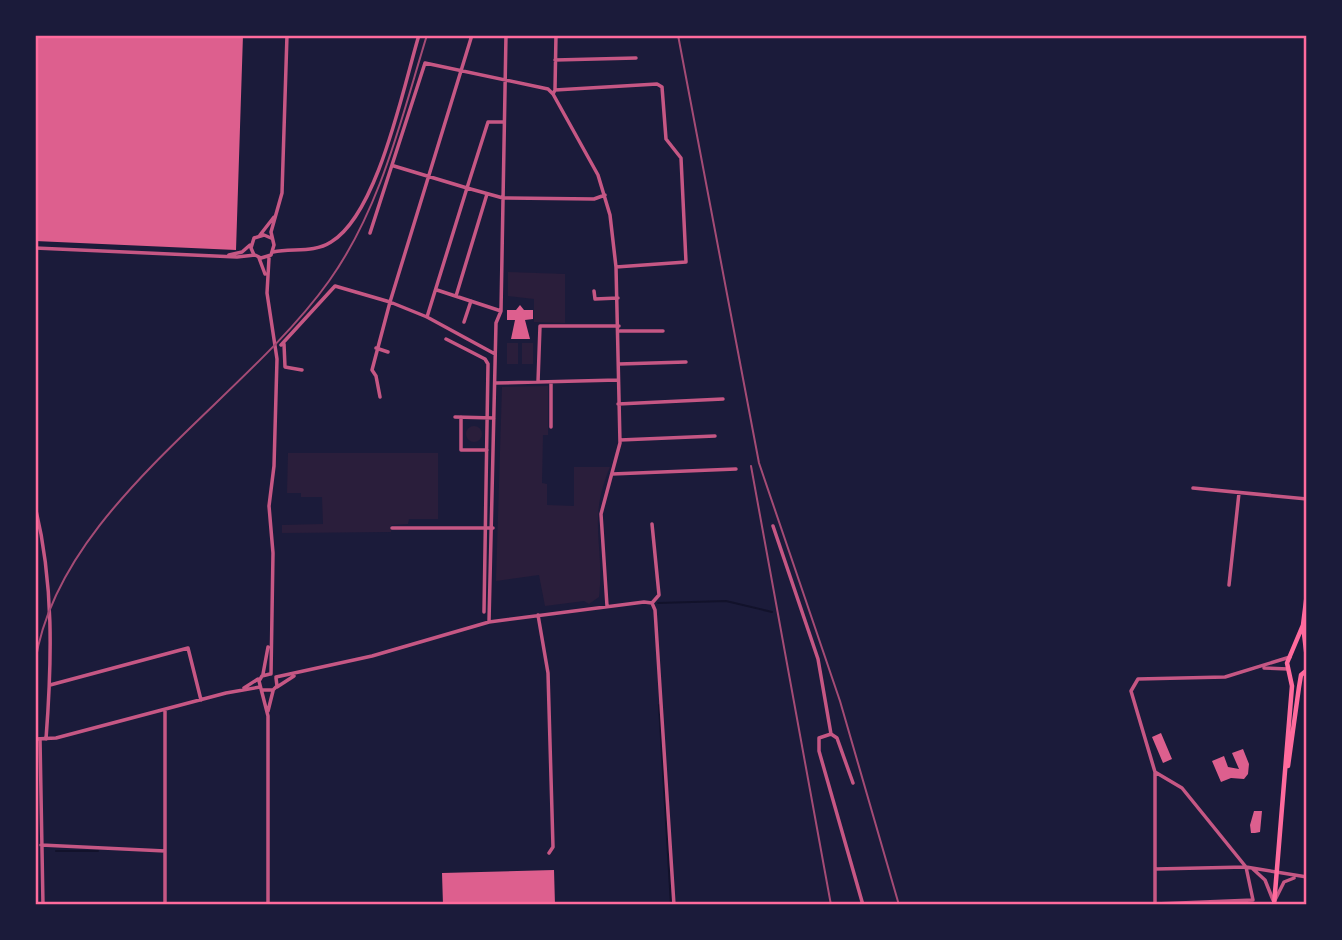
<svg xmlns="http://www.w3.org/2000/svg" width="1342" height="940" font-family="'Titillium Web',sans-serif">
<rect width="100%" height="100%" fill="#1b1b3a"/>
<path fill="#2a1e3b" d="M508 272 565 274V323L534 322V299L508 296Z
M507 343H518V364H507Z
M522 343H533V364H522Z
M548 386V435H543L542 483 547 484V505L574 506V467H610C587 521 605 545 599 597L589 604 584 601 545 606 539 575 496 581 502 387Z
M466 434a8 8 0 1 1 16 0a8 8 0 1 1-16 0Z
M288 453H438V519H409L408 524 391 525V532L282 533V525L323 524 322 497H301V493H287Z"/>
<g fill="none" stroke-linecap="round" stroke-linejoin="round">
<path stroke="#12122b" stroke-width="2" d="M658 603 726 601 772 612
M659 705 671 905
M56 851H98"/>
</g>
<path fill="#dd5f8e" d="M35 35H243L236 250 35 241Z
M520 305 524 310H533V319L525 320 530 339H511L515 320H507V310H516Z
M1161 733 1172 759 1163 763 1152 737Z
M1243 749 1249 764 1248 774 1244 779 1231 778 1221 782 1212 761 1224 756 1228 767 1239 769 1232 753Z
M1254 811H1262L1260 832 1255 833H1251L1250 825Z
M554 870 555 905H443L442 873Z"/>
<g fill="none" stroke-linecap="round" stroke-linejoin="round">
<path stroke="#c65784" stroke-width="3.5" d="M472 35 390 302 427 317 495 354
M555 60 636 58
M555 89 556 35
M553 94 555 90 657 84 662 87 666 139 681 158 686 262 616 267
M503 122H488L467 188 503 198 594 199 605 195
M394 166 467 188 427 317
M370 233 425 63 548 89 553 94 598 175 610 215 616 267 620 443 601 514 607 606
M260 235 274 217
M35 248 237 257 255 255 261 258 271 255 274 245 271 232 282 193 287 35
M273 252C293 248 314 253 331 242 378 214 403 88 419 35
M229 255 242 252 250 245
M254 255 251 248 254 238 264 235 271 238
M259 258 265 274
M269 258 267 293 277 359 274 466 269 506 273 553 271 674
M437 290 501 311
M594 291 595 299 618 298
M456 296 487 194
M464 322 471 301
M620 331H663
M446 339 485 359 488 364 484 612
M284 344 285 367 302 370
M281 345 335 286 390 302 372 370 376 376 380 397
M376 348 388 352
M619 364 686 362
M538 382 540 326H619
M551 382V427
M495 383 618 380
M618 404 723 399
M455 417 494 418
M461 417V450H487
M620 440 715 436
M612 474 736 469
M1193 488 1307 499
M35 506C54 583 52 660 46 739
M773 526 818 659 831 734
M392 528H493
M1229 585 1239 493
M652 603 655 610 674 905
M652 603 659 595 652 524
M538 615 548 673 553 847 549 853
M489 622 496 323 501 311 506 35
M1290 657 1225 677 1138 679 1131 691 1155 772 1182 788 1246 867 1307 877
M1264 668 1288 669
M263 674 268 647
M276 677 372 656 489 622 644 602 652 603
M50 685 188 648 201 700
M277 687 294 676
M244 688 258 679
M262 690H273L277 686 276 678
M165 711V905
M268 711 273 691
M35 739 56 738 226 693 260 687
M40 739 43 905
M1155 772V905
M853 783 837 738 831 734 819 738V751L863 905
M41 845 165 851
M1253 869 1265 880 1273 900
M1275 900 1284 882 1294 878
M1155 904 1253 900 1246 867 1155 869
M268 905V716L259 681 262 676 270 674"/>
<path stroke="#ff6b9d" stroke-width="4.5" d="M1307 593 1303 625 1307 659
M1288 766 1299 687 1301 675 1307 670
M1274 905 1292 686 1287 663 1303 625"/>
<path stroke="#a44b75" stroke-width="2" d="M678 35 759 463 840 701 899 905
M751 466 831 905
M35 663C58 508 242 403 329 281 381 208 401 119 427 35"/>
</g>
<rect width="1342" height="940" fill="none" stroke="#1b1b3a" stroke-width="74"/>
<rect x="37" y="37" width="1268" height="866" fill="none" stroke="#ff6b9d" stroke-width="2.5"/>
</svg>
